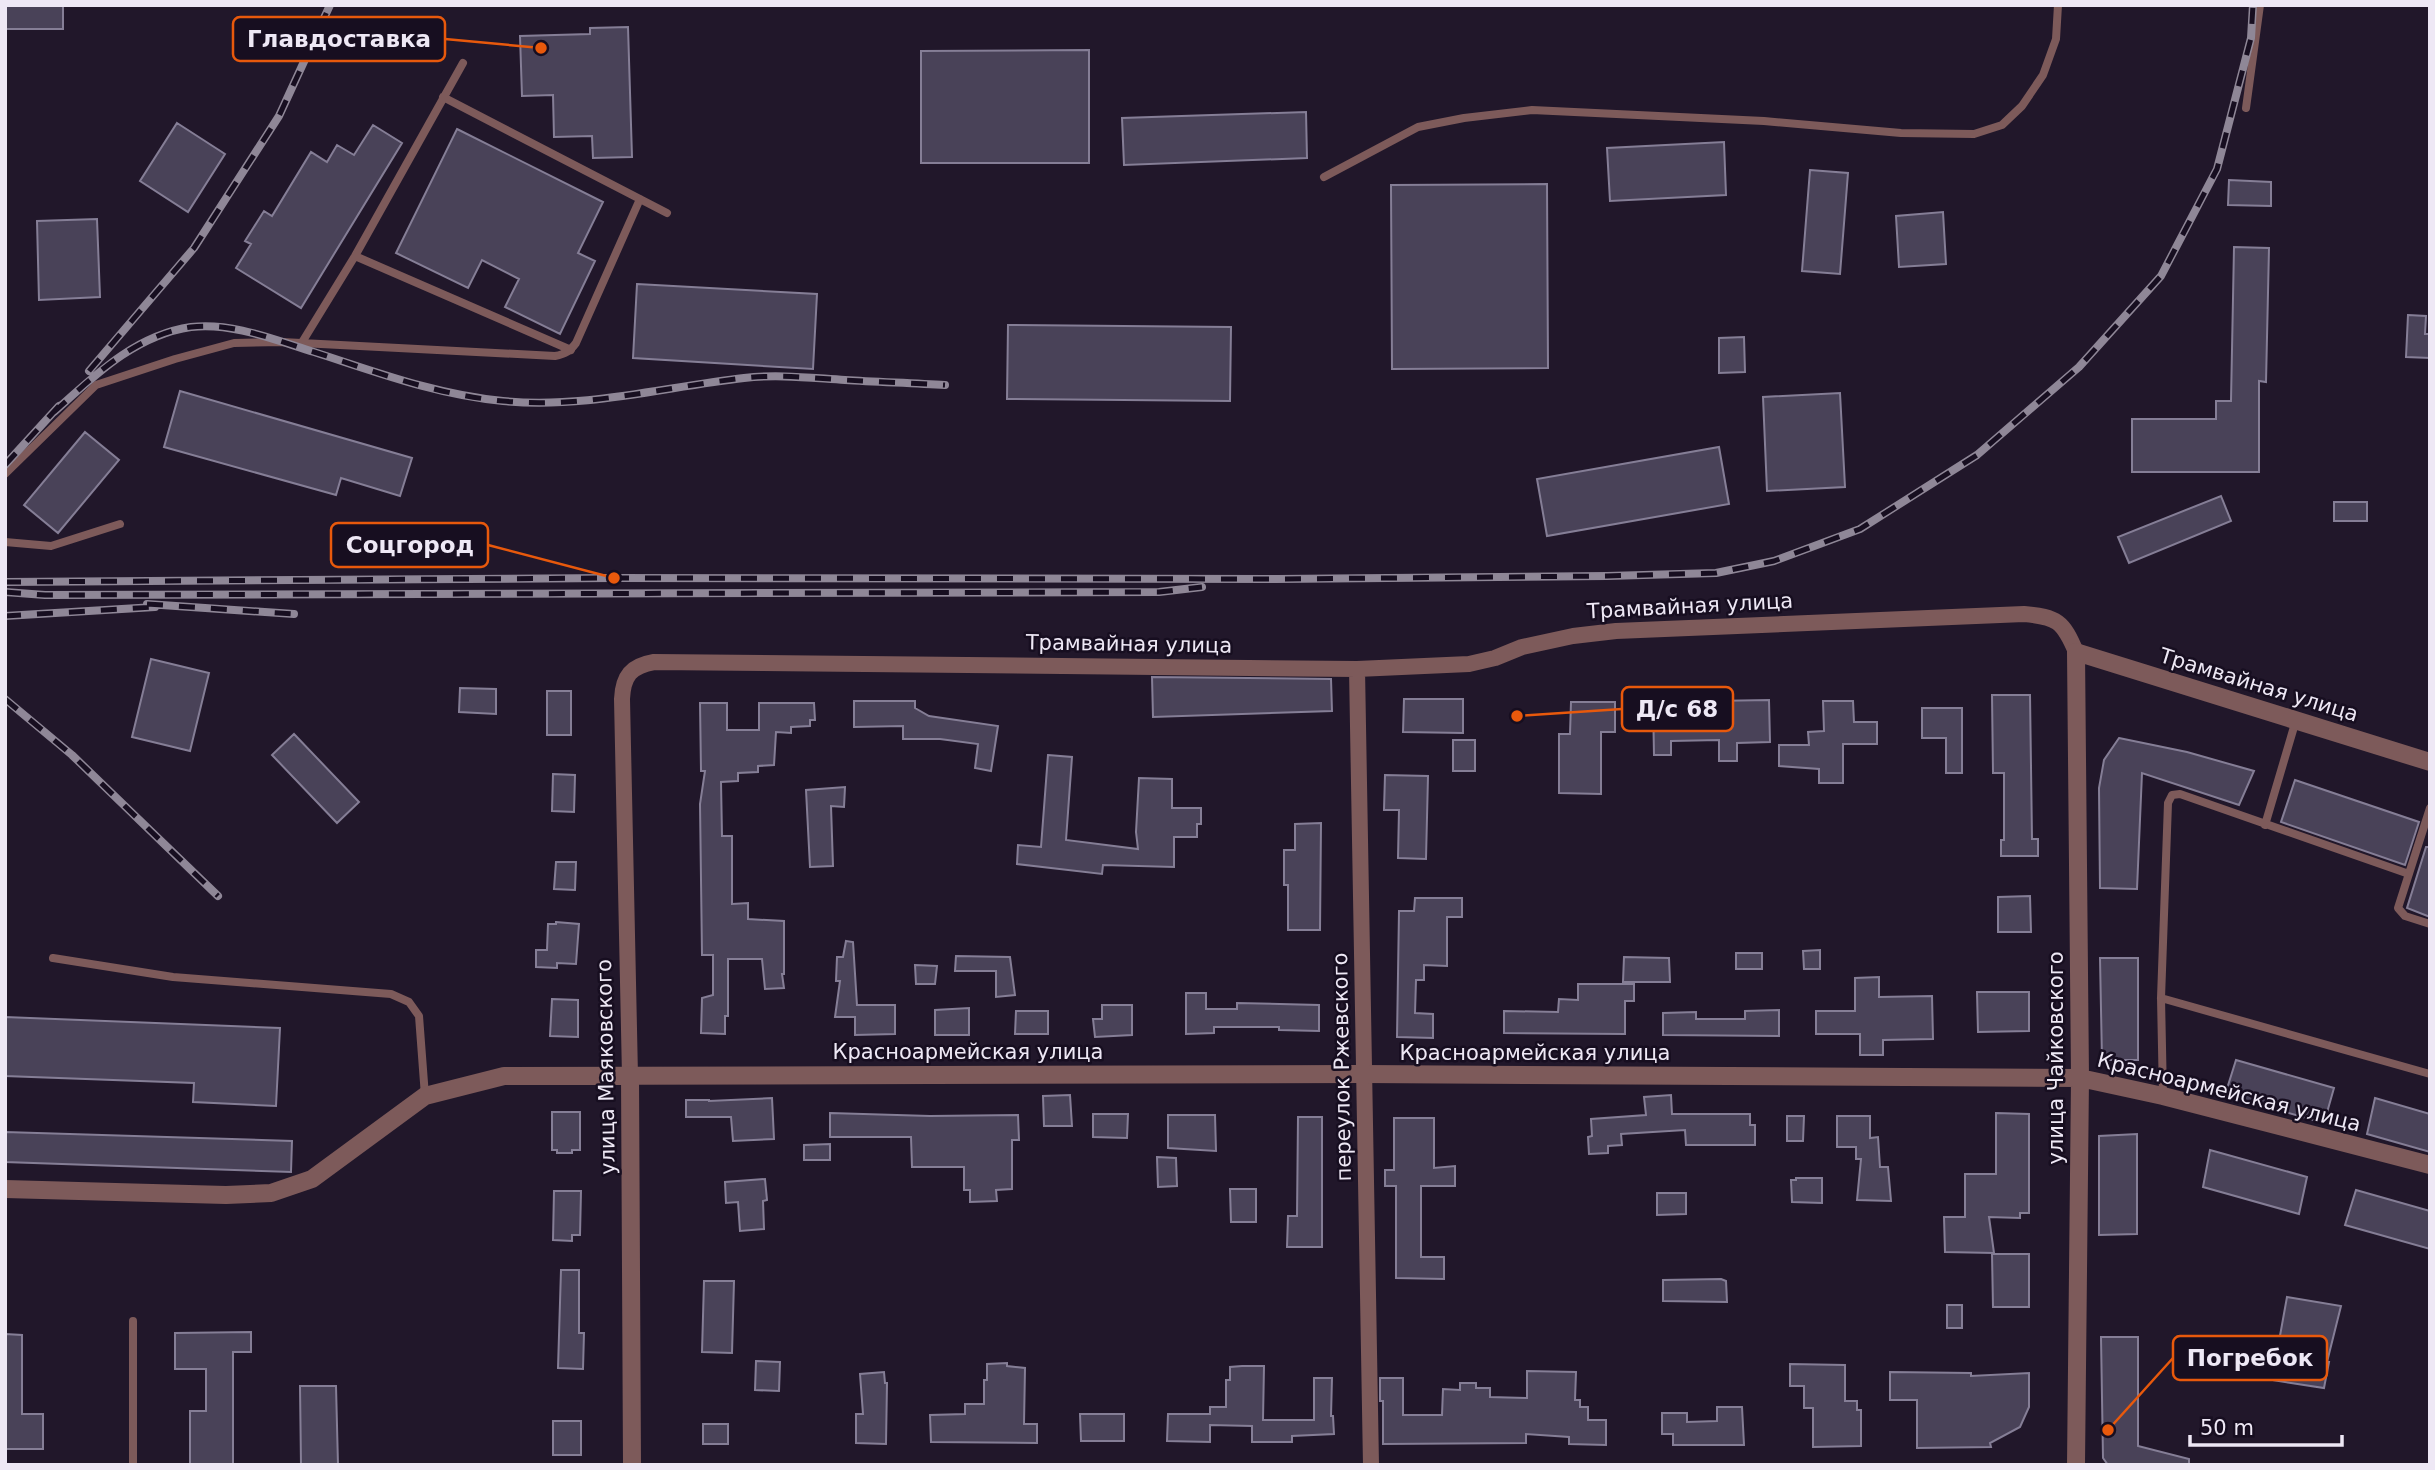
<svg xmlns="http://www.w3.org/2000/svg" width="2435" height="1470" font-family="'DejaVu Sans',sans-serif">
<rect width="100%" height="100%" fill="#21172a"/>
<path fill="#494258" stroke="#857e96" stroke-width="2" d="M5 5H63V29H5Z
M628 27 632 157 593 158 592 136 554 137 553 95 522 96 520 36 590 34V28Z
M1089 50V163H921V51Z
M1306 112 1307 158 1124 165 1122 118Z
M177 123 225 154 188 212 140 181Z
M373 125 402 143 301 308 236 268 251 244 245 241 264 211 272 216 311 152 327 162 337 145 354 155Z
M457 129 603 202 578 253 595 261 560 334 505 307 519 279 482 260 468 288 396 253Z
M1724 142 1726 195 1610 201 1607 148Z
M1810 170 1848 173 1840 274 1802 271Z
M2229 180 2271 182V206L2228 205Z
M1547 184 1548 368 1392 369 1391 185Z
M1943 212 1946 264 1899 267 1896 216Z
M97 219 100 297 39 300 37 221Z
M2234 247 2269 248 2266 382 2259 381V472H2132V419H2216V401H2231Z
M637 284 817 294 813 369 633 358Z
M2408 315 2426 316 2425 334H2430V358L2406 357Z
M1008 325 1231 327 1230 401 1007 399Z
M1744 337 1745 372 1719 373V338Z
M180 391 412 458 400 496 341 478 336 495 164 447Z
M1840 393 1845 487 1767 491 1763 397Z
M85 432 119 460 58 533 24 505Z
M1719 447 1729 504 1547 536 1537 479Z
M2221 496 2231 521 2129 563 2118 537Z
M2334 502H2367V521H2334Z
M151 659 209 673 190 751 132 737Z
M1152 677 1331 679 1332 711 1153 717Z
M460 688 496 689V714L459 712Z
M547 691H571V735H547Z
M1992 695H2030L2032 839H2038V856H2001V840H2004V773H1993Z
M1404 699H1463V733L1403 732Z
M1769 700 1770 742 1737 743V761H1719V740L1671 741V755H1654L1653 702Z
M854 701H915V708L929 716 998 726 991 771 975 768 978 744 940 739H903V726L854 727Z
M1823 701H1853L1854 722H1877V744H1843V783H1819V769L1779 766V745H1809L1808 732 1824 731Z
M1571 702H1615V732H1601V794L1559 793V734H1570Z
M700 703H727V730H759V703H814L815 720H810V726L791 727V733L776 732 774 765 758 766V772L738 773V781L721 782 722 836H732V904L748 903V919L784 921V974H782L784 988 765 989 762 959H728V1016H725V1034L701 1033 702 998 713 995V955H702L700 804 705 771H701Z
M1922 708H1962V773H1946V738H1922Z
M294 734 359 802 337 823 272 755Z
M2119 738 2187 752 2254 771 2239 805 2142 773 2137 889 2100 888 2099 788 2104 760Z
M1453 740H1475V771H1453Z
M1048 755 1072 757 1066 840 1138 849 1136 832 1139 778 1172 779V808H1201V824H1197V837H1174V867L1103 865 1102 874 1017 864 1018 845 1041 847Z
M553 774 575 775 574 812 552 811Z
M1385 775 1428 776 1426 859 1398 858 1399 810H1384Z
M2295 780 2419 822 2405 865 2281 822Z
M845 787 844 807 831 806 833 866 810 867 806 790Z
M1321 823 1320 930H1288V885H1284V850H1295V824Z
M2426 847H2430V917L2407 908Z
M556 862H576L575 890 554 889Z
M2030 896 2031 932H1998V897Z
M1415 898H1462V917H1447V966L1424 965V980H1416L1415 1013 1433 1014V1038L1397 1037 1399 911H1414Z
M556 922 579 924 576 964 557 963V968L536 967V950H547L548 924H556Z
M846 941 853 942 857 1005H895V1034L855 1035V1017H835L840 981H836L837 957H843Z
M1820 950V969H1804L1803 951Z
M1736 953H1762V969H1736Z
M956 956 1010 957 1015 995 996 997V971H955Z
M1624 957 1669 958 1670 982H1623Z
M2100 958H2138V1060H2102Z
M915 965 937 966 935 984H916Z
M1879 977V997L1932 996 1933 1039 1883 1040V1055H1860V1034H1816V1011H1855V978Z
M1578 984H1634V1001H1625V1034L1504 1033V1011L1558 1012 1559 999 1578 1000Z
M1977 992H2029V1031L1978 1032Z
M1186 993H1206V1009H1237V1003L1319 1005V1031L1279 1030V1027H1214V1033L1186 1034Z
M552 999 578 1000V1037L550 1036Z
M1102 1005H1132V1035L1095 1037 1093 1019H1102Z
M969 1008V1035H935V1010Z
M1779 1010V1036L1663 1035V1013L1696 1012V1019H1745V1011Z
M1016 1011H1048V1034H1015Z
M5 1017 280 1028 276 1106 193 1102 194 1083 5 1076Z
M2236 1060 2334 1088 2324 1123 2225 1095Z
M1070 1095 1072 1126H1044L1043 1096Z
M1671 1095 1672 1114H1750V1125H1755V1145H1686L1685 1130 1621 1134 1622 1145 1608 1146V1153L1589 1154 1588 1137 1592 1136 1591 1119 1646 1115 1644 1097Z
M772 1098 774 1139 733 1141 731 1117H686V1100H709V1101Z
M2375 1098 2430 1114V1152L2367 1134Z
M552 1112H580V1150H572V1153H557V1150H552Z
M830 1113 930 1116 1018 1115 1019 1140H1012V1189L996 1190 997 1201 970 1202V1190H964V1167H912L911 1137H830Z
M1996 1113 2029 1114V1213H2020V1218L1989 1217 1994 1253 1945 1252 1944 1217H1965V1174H1996Z
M1093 1114H1128L1127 1138 1093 1137Z
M1168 1115H1215L1216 1151 1168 1148Z
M1787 1116H1804L1803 1141H1787Z
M1837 1116H1870V1138L1878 1137 1880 1167H1888L1891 1201 1857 1200 1861 1159H1856V1147H1837Z
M1298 1117H1322V1247H1287L1288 1216H1297Z
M1394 1118H1434V1168L1455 1166V1186H1421V1257H1444V1279L1396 1278V1186H1385V1170H1394Z
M5 1132 292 1141 291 1172 5 1162Z
M2137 1134V1234L2099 1235V1136Z
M830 1144V1160H804V1145Z
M2210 1150 2307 1177 2299 1214 2203 1187Z
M1157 1157 1176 1158 1177 1186 1158 1187Z
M1796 1178H1822V1203L1792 1202 1791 1180H1796Z
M765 1179 767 1200 763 1201 764 1229 740 1231 738 1202 726 1203 725 1182Z
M1230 1189H1256V1222H1231Z
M2356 1190 2430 1211V1249L2345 1225Z
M554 1191H581L580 1235H572V1241L553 1240Z
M1657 1193H1686V1214L1657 1215Z
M1992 1254H2029V1307H1993Z
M561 1270H579V1333H584L583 1369 558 1368Z
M1721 1279 1726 1281 1727 1302 1663 1301V1280Z
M704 1281H734L732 1353 702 1352Z
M2287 1297 2341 1306 2327 1362H2329L2324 1388 2272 1380Z
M1947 1305H1962V1328H1947Z
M251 1332V1352H233V1465H190V1411H206V1369H175V1333Z
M5 1334 22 1335V1414H43V1449H5Z
M2101 1337H2138V1446L2189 1459V1465H2108L2103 1458Z
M756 1361 780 1362 779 1391 755 1390Z
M1007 1363V1366L1025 1368 1024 1424H1037V1443L931 1442 930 1415 965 1414V1404H984V1380H987V1364Z
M1790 1364 1845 1365V1401H1857V1410H1861V1446L1813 1447V1408H1804V1386H1790Z
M1242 1366H1264L1263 1420H1314V1378H1332L1331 1416H1333L1334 1434 1292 1436V1442H1252V1426L1210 1425V1442L1167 1441 1168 1414H1210V1407H1226V1380H1230V1367Z
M1527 1371 1576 1372 1575 1400H1580V1407H1588V1420H1606V1445L1569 1444V1437L1526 1434V1443L1383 1444V1401H1380V1378H1403V1415H1442L1443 1389 1460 1390V1383H1476V1388H1490V1397L1527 1398Z
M884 1372 885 1383H887L886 1444 856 1443V1414H863L860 1374Z
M1890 1372 1971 1373V1376L2029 1373V1407L2020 1427 1990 1443 1991 1447 1917 1448V1400H1890Z
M300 1386H336L338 1465H301Z
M1717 1407H1742L1744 1445H1673V1434H1662V1413H1687V1422L1717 1421Z
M1080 1414H1124V1441H1081Z
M553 1421H581V1455H553Z
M703 1424H728V1444H703Z"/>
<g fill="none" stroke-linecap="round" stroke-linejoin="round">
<path stroke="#7d5a5a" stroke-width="8" d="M443 97 667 213
M2246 108 2260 5
M1324 177 1418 127 1464 118 1532 110 1764 121 1901 133 1974 134 2002 125 2022 106 2043 75 2056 39 2058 5
M355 256 571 350
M301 344 355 256 463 63
M5 474 96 385 175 359 234 343 282 342 555 356C566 354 570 351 576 343L640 199
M5 542 51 546 120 524
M2430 808 2398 908 2405 916 2430 924
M2265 825 2296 720
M53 958 173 977 391 994 409 1002 419 1016 425 1096
M2161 998 2430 1074
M2163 1096 2161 998 2168 803 2172 795 2180 794 2409 874
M133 1321V1465"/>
<path stroke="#7d5a5a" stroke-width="16" d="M1357 669 1371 1465
M630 1076 622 699C623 676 631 666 654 662L1357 669 1469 664 1495 658 1522 647 1573 636 1616 631 2024 614C2057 617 2063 621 2076 652"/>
<path stroke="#7d5a5a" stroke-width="18" d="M630 1076 632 1465
M5 1189 226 1195 271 1193 312 1179 425 1096 504 1076 1363 1074 2080 1078 2163 1096 2430 1165
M2076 1465 2080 1078 2076 652 2430 762"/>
<defs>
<path id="rail" d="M89 371 194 248 279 116 330 5
M54 412C94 376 135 335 191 327 232 322 275 340 314 352 376 372 437 395 503 401 584 409 664 387 744 378 778 374 811 378 845 380 878 382 912 383 945 385
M5 465 59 406
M5 582 614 578 1277 579 1607 576 1716 573 1774 561 1860 529 1977 455 2079 367 2161 276 2217 169 2251 38 2253 5
M5 592 45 595 1159 592 1202 587
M147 604 294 614
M5 616 155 607
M5 699 72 755 218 896"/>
</defs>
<use href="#rail" stroke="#8f8797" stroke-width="8"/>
<use href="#rail" stroke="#170e20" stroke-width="5" stroke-dasharray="16" stroke-linecap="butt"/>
</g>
<g text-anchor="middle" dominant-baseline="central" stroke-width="5" stroke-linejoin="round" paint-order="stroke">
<g font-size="21" fill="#eee8f5" stroke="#170e20">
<text transform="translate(1690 606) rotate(-3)">Трамвайная улица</text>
<text transform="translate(1129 644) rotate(1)">Трамвайная улица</text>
<text transform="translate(2259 685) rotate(17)">Трамвайная улица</text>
<text x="968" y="1052">Красноармейская улица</text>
<text x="1535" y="1053">Красноармейская улица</text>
<text transform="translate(2056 1058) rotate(-90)">улица Чайковского</text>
<text transform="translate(606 1067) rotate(-91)">улица Маяковского</text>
<text transform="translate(1342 1067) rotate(-91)">переулок Ржевского</text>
<text transform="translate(2229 1092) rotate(14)">Красноармейская улица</text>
</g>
</g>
<path fill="none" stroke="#e8590c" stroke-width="2.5" d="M541 48L445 39M614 578L488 545M1517 716L1622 709M2108 1430L2173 1358"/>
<g fill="#e8590c" stroke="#170e20" stroke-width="2.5">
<circle cx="541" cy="48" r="7"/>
<circle cx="614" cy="578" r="7"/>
<circle cx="1517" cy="716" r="7"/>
<circle cx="2108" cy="1430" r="7"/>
</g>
<g fill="#170e20" stroke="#e8590c" stroke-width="2.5">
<rect x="233" y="17" width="212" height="44" rx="7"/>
<rect x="331" y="523" width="157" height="44" rx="7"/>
<rect x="1622" y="687" width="111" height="44" rx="7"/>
<rect x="2173" y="1336" width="154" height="44" rx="7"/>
</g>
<g font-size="23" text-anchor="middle" font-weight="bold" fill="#eee8f5">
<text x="339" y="47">Главдоставка</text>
<text x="410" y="553">Соцгород</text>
<text x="1677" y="717">Д/с 68</text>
<text x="2250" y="1366">Погребок</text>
</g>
<rect width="2435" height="1470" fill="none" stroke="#eee8f5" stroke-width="14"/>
<path d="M2190 1435v10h152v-10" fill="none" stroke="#eee8f5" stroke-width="3.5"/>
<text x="2200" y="1435" font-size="21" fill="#eee8f5" stroke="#170e20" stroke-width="5" paint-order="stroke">50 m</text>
</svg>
